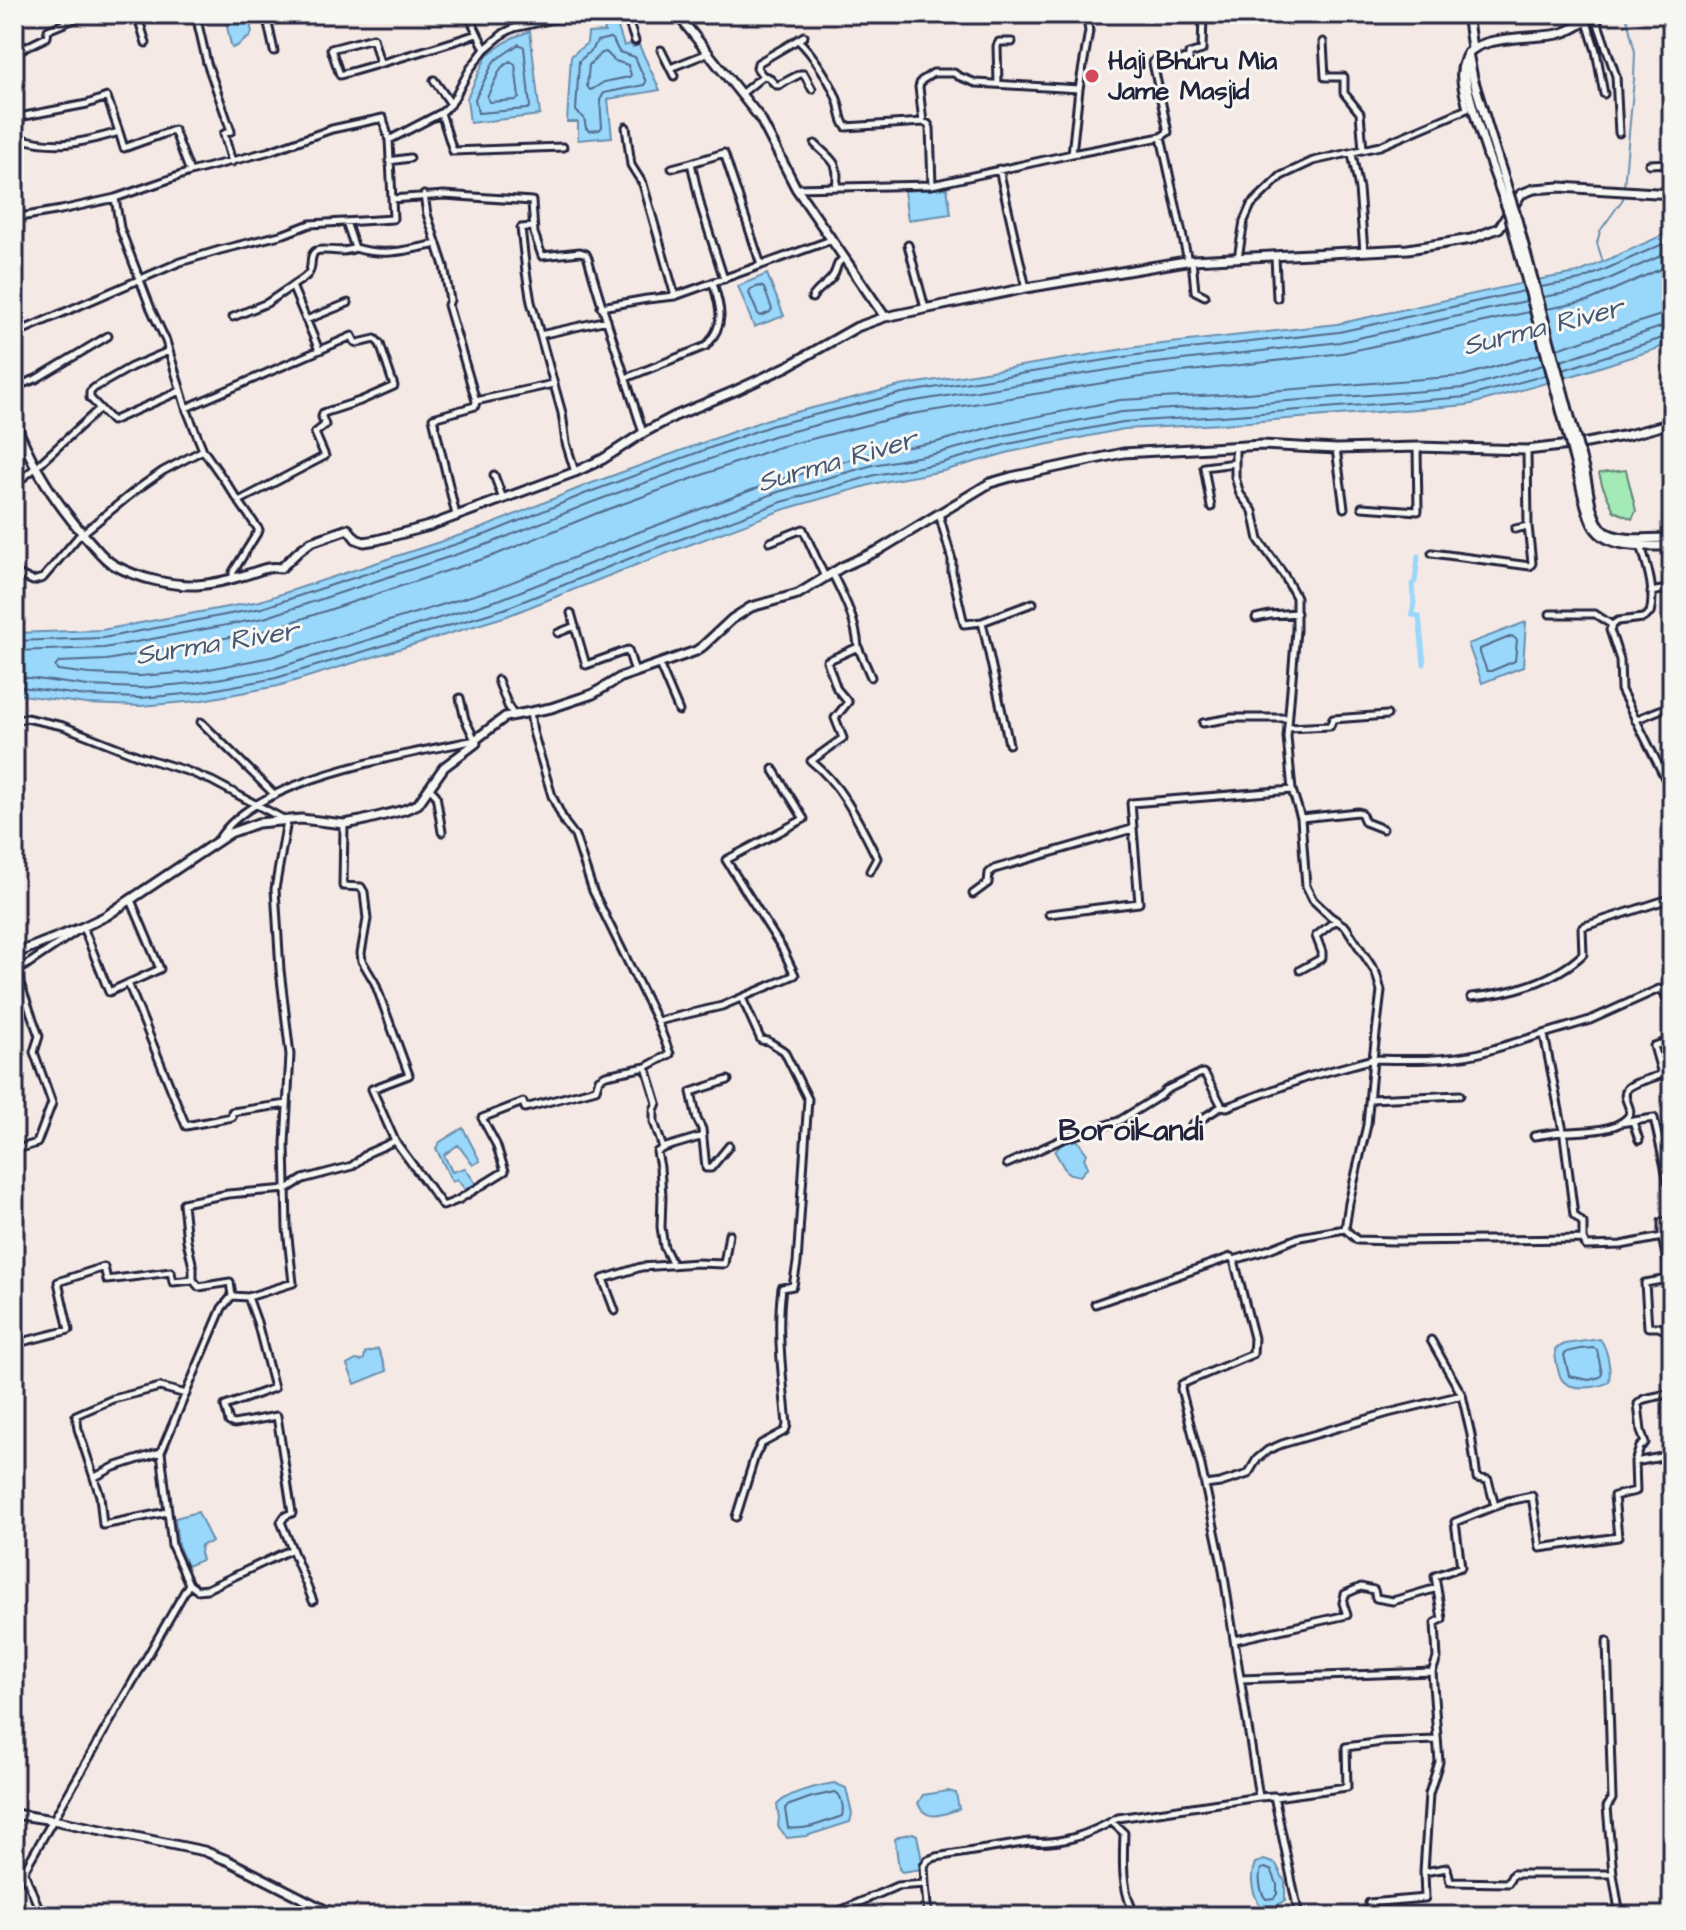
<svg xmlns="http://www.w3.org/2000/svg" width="1686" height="1930" font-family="'Architects Daughter',sans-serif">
<rect width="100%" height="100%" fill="#f5e9e5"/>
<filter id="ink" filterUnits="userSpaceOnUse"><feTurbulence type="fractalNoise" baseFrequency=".0125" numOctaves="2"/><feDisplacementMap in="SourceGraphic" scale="16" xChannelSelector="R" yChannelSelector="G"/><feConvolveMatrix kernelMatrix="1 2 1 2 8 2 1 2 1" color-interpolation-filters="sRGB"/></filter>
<g filter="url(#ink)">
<path fill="#a3eab7" stroke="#628679" stroke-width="2" d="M1626 470 1636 511 1632 519 1614 511 1602 485 1599 473Z"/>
<path fill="#99d7fb" stroke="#698fae" stroke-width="2" d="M224 14H248L252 32 250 37C242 40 240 47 232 48 228 36 228 26 224 14Z
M602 14H623L615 18 624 46 630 44 633 47 639 45 660 90 608 99 612 137 578 140V122H567L571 56 587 43 588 33 605 32Z
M530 31 540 115 470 123 467 98 487 55 512 38Z
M947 188 951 214 908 220 904 191Z
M1672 231V342L1659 348 1578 374 1468 405 1222 424 1124 429 1010 452 943 471 877 483 785 509 646 561 507 616 278 686 197 701 141 706 86 704 14 694V633L102 630 260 601 485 527 584 486 768 419 900 386 1136 347 1337 324 1542 279 1578 273Z
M767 274 784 316 754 327 738 286Z
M1526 622 1523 667 1482 683 1468 644Z
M463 1128 480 1161 473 1165 458 1145 444 1155 452 1172 465 1168 476 1184 466 1191 457 1179 452 1182 436 1148 440 1142Z
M1072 1139 1078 1141 1087 1154 1084 1158 1088 1167 1080 1176 1067 1173 1055 1152 1062 1143Z
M1600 1339C1608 1349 1611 1370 1609 1382 1599 1388 1572 1391 1563 1381 1558 1375 1555 1358 1555 1349L1565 1344Z
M378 1349 387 1371 355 1384 347 1365 356 1360 361 1361 364 1359 365 1353Z
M198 1512 212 1542 201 1545 200 1553 202 1560 187 1566 178 1545 175 1518Z
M834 1783 846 1788 852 1814 850 1822 806 1836 787 1838 778 1826 779 1818 777 1805C788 1792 817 1786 834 1783Z
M948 1791 956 1793 959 1809C944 1814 925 1823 918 1803L923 1795Z
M913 1833 917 1835 923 1866 922 1869 902 1872 899 1869 895 1839 900 1836Z
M1264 1860 1276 1864 1285 1882V1900L1276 1906 1261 1907C1252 1894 1249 1877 1255 1863Z"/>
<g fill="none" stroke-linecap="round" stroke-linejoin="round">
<path stroke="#526a88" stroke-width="2" d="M610 38 613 40 619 52 635 57 646 82 644 85 604 93 600 100 602 127 599 130 589 131 586 128 584 118 576 111 579 61 593 49 597 41Z
M519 44 524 47 530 107 527 109 478 113 475 99 494 61Z
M606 52 615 61 628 65 631 75 629 77 604 82 593 89 590 90 587 86 589 65 602 53Z
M510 61 515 64 519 98 516 100 489 102 487 97 501 68Z
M760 286 764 288 772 309 770 312 761 316 758 314 749 293 751 289Z
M1541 287 1581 280 1672 240
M1543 297 1584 290 1672 251
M1547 309 1588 301 1672 264
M1529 312 1342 353 1140 377 906 415 776 448 595 514 495 555 268 630 107 660 59 662 55 667 58 670 89 674 140 676 193 672 271 657 497 588 636 533 776 481 870 454 937 442 1004 423 1120 400 1221 395 1462 376 1540 354
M1557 349 1661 315 1672 313
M1561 361 1664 326 1672 325
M1563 370 1672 335
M1512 636 1517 640 1515 661 1491 671H1487L1480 653V649Z
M14 641 103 638 262 608 487 534 587 493 770 426 902 393 1137 355 1339 332 1524 291
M14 651 104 648 264 618 491 543 590 503 773 436 903 403 1139 365 1340 342 1526 301
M14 676 88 686 141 688 194 683 274 669 501 599 640 544 778 492 873 465 939 453 1006 435 1122 412 1221 406 1464 388 1543 365
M14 686 87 696 141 698 196 693 276 678 504 609 643 553 782 502 875 475 941 463 1008 444 1123 422 1222 416 1466 397 1546 375
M1580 1349 1594 1348 1597 1350 1602 1374 1600 1377 1589 1380 1569 1376 1564 1355 1567 1352Z
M835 1792C842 1794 844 1809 842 1816 825 1822 805 1831 788 1828L785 1809 787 1806 812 1797Z
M1265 1868 1272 1871 1277 1884V1894L1274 1898 1266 1899C1260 1893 1258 1877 1261 1869Z"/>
<path stroke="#698fae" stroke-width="2" d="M1624 187 1634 79 1635 52 1626 14
M1603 262 1597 243 1600 231 1623 199 1624 194"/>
<path stroke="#99d7fb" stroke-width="5" d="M1418 556 1415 582 1412 584 1414 602 1412 615 1419 616 1424 664"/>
<defs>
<path id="street" d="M137 14 146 43
M266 14 274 51
M468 14 485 49
M626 14 635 41
M1595 15 1616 76 1619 133
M1203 16 1232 14
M1587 22 1596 51 1604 94
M198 24 207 63 231 131 224 134 232 162
M798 40C812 53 832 83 838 102 841 111 840 119 846 127L923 122 928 124 930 128 932 185
M1323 42 1325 77H1344V93L1360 113 1363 150
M661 50 674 76
M14 53 47 37 48 30 77 18 78 14
M380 63 373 38 331 49 340 75C386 62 432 49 477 34
M670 68 708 53
M763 76 757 68 758 63 804 36
M434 80 451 104
M998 84 997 46 999 42H1012
M741 94 763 76 768 77 776 85H779L800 74H804L812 89
M441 113 453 151 563 147
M14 118 87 104 107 97 119 132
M923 122 919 87 921 81 933 73H954L958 76 976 83 1079 89
M626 127 631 165 643 184 675 296
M14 137C56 149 78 144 119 132L124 148 174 130 190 172
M1161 137 1188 261
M815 144C832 161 840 161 836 187
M1072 154 1079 89 1089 31 1086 14
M1352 154 1359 189 1364 251
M389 161 410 158
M691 163 724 153 761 265
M1649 164 1672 163
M672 168 691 163 701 207 724 279
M999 169 1026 288
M796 188 932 185 1072 154 1161 137 1168 132 1153 63 1157 57 1163 62 1189 59V54L1202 50 1203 14
M424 195 427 214 444 266 450 300 448 305 476 401 553 384
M115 198 120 228 151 309 166 341 186 408 203 450 259 530 233 572V578
M392 199 444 195 532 201 534 233 542 256 580 252 586 254 588 258C604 317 625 374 643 433
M14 218 61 210 115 198 190 172 270 151 332 129 383 118 389 140
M346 222 355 248C385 257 407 250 437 244
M533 227 521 228 526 272 531 302 562 413 566 443 575 472
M908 245 925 308
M1275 257 1277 298
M1238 258 1244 221 1251 205 1281 176 1313 161 1380 146 1467 109C1464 94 1457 76 1463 62
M1192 260 1195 291 1205 296
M292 286C297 282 304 279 308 274 314 267 308 256 316 251 324 247 341 255 355 248
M812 298C817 289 827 285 833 276 838 268 835 264 844 258
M601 307 647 299 675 296 831 240
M233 317 267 303 292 286 319 350
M306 320 348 303
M14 334 180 262 220 250 284 234 310 224 393 219 389 140 441 113 451 104 470 69 485 49 504 33 514 28 576 14
M540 335 607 320
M169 351 131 367 94 388 90 392V398L112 421 180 391
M626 378 706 346C726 324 721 309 713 283
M14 387 36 379 108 336
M186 408 352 336 355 342 358 343 375 339 380 344 394 386 360 401 323 413 322 417 325 425 315 433 325 456 239 501
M1235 448V477L1240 494 1253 511 1259 540 1284 575 1296 597V630L1287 737 1292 790 1301 818 1306 886 1313 900 1330 916 1346 927 1376 973 1381 991 1373 1059C1409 1060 1445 1061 1480 1053L1590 1020 1659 989 1663 991 1672 1007
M1336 449 1344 508
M494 475 503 499
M14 485 35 468 99 409
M1211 507 1204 467 1235 463
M1362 507 1418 511 1417 447
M939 514 952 560V572L964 624 982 622 1033 603
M456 515 433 418 475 406 476 401
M1515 529 1528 526
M770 542 803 529 825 577
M1641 545C1647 566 1656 591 1650 613L1643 618 1618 621 1612 625 1610 630 1620 660 1621 690 1672 792
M1432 553 1530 566 1532 563 1528 526 1527 450
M14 572 33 581 43 578 78 537 136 490 163 471 203 450
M832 573C844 597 856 620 858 647L827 661 837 689 848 702 835 718 843 738 811 761C842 785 860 824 877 858L870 871
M1651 592 1672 588
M571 613 586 665 628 650 635 672
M1550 614H1595L1612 625
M1256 618 1270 615 1297 613
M982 622 1009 744
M558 633 575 626
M858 647 871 677
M659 664 679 711
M498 680 508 706 513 714
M1635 720 1672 705
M14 721 26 718 63 726 139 756 187 771 212 781 287 821 275 889 280 970 290 1055 285 1143 287 1228 293 1283 248 1297 232 1296 222 1308 161 1452 172 1546 189 1584 197 1590 207 1589 290 1550
M201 722 275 795
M1203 723 1232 718H1288
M1288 728 1330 726 1333 719 1387 715
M429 788 436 795 442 832
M1301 818 1358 812 1361 813 1365 822 1383 829
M344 824 343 886 361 887 364 892 367 919 361 953 362 961 375 983 409 1075 372 1089 395 1141 443 1206 458 1200 505 1171 496 1144 482 1118 523 1102 525 1108 596 1089 599 1079 606 1075 646 1067 670 1054 657 1021 593 891 575 836 565 823 552 796 533 732 530 712
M218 840C255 777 407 755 475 740L465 719 460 698
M973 894 988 883 989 873 994 869 1132 829
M1049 914 1139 903 1131 803 1292 790
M1300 970 1322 958V952L1316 936 1336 920
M128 983 186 1126 232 1117V1112L287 1104
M1471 997C1509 994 1555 981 1583 954L1582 928 1585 926 1672 898
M1672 1015V1021
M658 1021 722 1006 795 975 782 948 726 860 804 819 773 769
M1544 1035 1564 1136 1574 1215 1583 1223V1239
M646 1067 657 1103 654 1110V1122L663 1148 657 1152 660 1167 662 1196 661 1227 664 1247 673 1265
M1662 1074 1672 1079
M728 1080 691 1092 697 1119 702 1129 706 1168H711L729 1146
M1370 1099 1460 1095
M1633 1122 1639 1140
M1620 1123 1654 1118 1668 1181H1672
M1192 1125 1222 1106
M1534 1136C1544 1135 1555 1132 1566 1132 1583 1131 1613 1132 1627 1118 1636 1109 1620 1099 1627 1089 1634 1081 1653 1079 1662 1074L1654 1046 1672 1040
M663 1148 703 1136
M14 1150 37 1143 52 1103 34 1052 39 1036 16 972 83 927 109 992 160 969 131 900
M1007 1164 1063 1139 1119 1121 1161 1095 1166 1090 1199 1074 1203 1073 1206 1076 1222 1106 1227 1107 1308 1077 1373 1059 1367 1125 1349 1203 1345 1229
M1345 1229 1357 1240 1395 1241 1583 1239 1586 1246 1621 1245 1662 1237
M1234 1260 1254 1338 1253 1354 1182 1384 1181 1389 1201 1466 1222 1564 1259 1797 1274 1796 1299 1916
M1672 1265 1668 1266V1279L1645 1283 1648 1327H1658L1672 1333
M1668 1266 1662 1237V1222L1672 1220
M193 1280V1267L187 1241 183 1203 228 1194 287 1189 303 1179 352 1166 368 1153 395 1141
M248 1297 257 1322 274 1388 225 1406 229 1422 234 1424 277 1416 292 1513 285 1516 281 1522 313 1601
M1095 1304 1231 1257 1234 1260 1267 1250 1300 1237 1345 1229
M615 1311 603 1279 641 1267 697 1263 724 1264 729 1234
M14 1344 69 1330 58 1282 104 1267 107 1280 171 1272 173 1282 193 1280 199 1287 230 1282 232 1296
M1635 1462 1640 1447 1645 1443 1641 1431 1638 1404 1644 1399 1672 1393
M95 1477 114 1467 161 1452
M1205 1485 1220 1483 1248 1474 1257 1459 1268 1450 1282 1444 1388 1413 1462 1395
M1495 1506 1508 1501 1532 1496 1540 1548 1618 1537 1614 1496 1636 1491 1635 1462 1672 1455
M167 1512 103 1525 100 1496 78 1429 76 1415 113 1399 160 1387 186 1394
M736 1517 755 1456 761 1444 785 1431 787 1425C783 1380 776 1333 782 1288L793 1286 797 1263 808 1099 784 1051 768 1041 761 1040 742 998
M1235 1640 1347 1615 1343 1603 1345 1594 1361 1587 1374 1590 1376 1598 1393 1601 1437 1588
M1607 1641 1612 1799 1607 1807 1613 1874
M1241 1679 1432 1672
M1275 1797 1347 1787 1346 1747 1382 1742 1437 1740
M1112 1822 1124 1833C1123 1861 1121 1892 1136 1916
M24 1872 42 1916
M1424 1872 1447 1868 1450 1882 1508 1883 1513 1874H1613L1620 1916
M925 1884 928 1916
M14 1888 189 1584
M828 1916 897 1886 925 1884 924 1866 928 1860 936 1857 1029 1842C1062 1845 1090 1834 1118 1818L1259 1797
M1370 1916 1369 1903 1425 1898 1424 1872 1429 1794 1439 1762 1432 1672 1437 1658 1435 1623 1442 1619 1435 1576 1461 1567 1455 1522 1495 1506 1488 1480 1477 1478 1471 1435 1462 1395 1431 1340"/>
<path id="secondary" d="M677 14 760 118 796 188 885 317 1026 288 1192 260 1408 249 1471 239 1499 228 1521 194 1534 189 1560 187 1672 194
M1467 14 1472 48
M14 419C31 465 58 507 92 544 98 551 105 560 114 565 138 578 170 586 197 585 214 584 229 580 245 575 260 571 265 566 281 568L300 550 311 542 348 529 356 539 364 542 377 540 429 526 575 472 603 459 643 433 675 416 737 390 788 366 857 327 885 317
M14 954 83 927 106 916 230 833 258 823 301 819 344 824 361 821 404 810 418 804 444 767 476 743 475 740 505 717 551 708 593 694 621 677 696 651 703 646 732 619 751 607 798 594 842 567 879 550 990 483 1011 477 1123 453 1262 445 1336 449 1417 447 1527 450 1587 443 1628 435 1672 423"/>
<path id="primary" d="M1468 53 1473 78 1496 153
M1488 156C1482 138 1460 73 1465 59 1473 34 1536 39 1558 34 1572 31 1585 22 1596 14
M1585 473C1589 490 1590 516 1602 529 1614 543 1654 538 1672 538
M1578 474C1582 490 1585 508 1592 523 1605 551 1646 545 1672 546
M14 1814 53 1820 204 1851 229 1861 337 1916"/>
</defs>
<use href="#street" stroke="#22223b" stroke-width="11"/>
<use href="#secondary" stroke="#22223b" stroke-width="13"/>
<use href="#primary" stroke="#22223b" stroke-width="13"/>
<use href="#street" stroke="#f6f6f2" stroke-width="5"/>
<use href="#secondary" stroke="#f6f6f2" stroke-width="7"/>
<use href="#primary" stroke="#f6f6f2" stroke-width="7"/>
<defs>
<path id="primary-bridge" d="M1496 153 1515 212 1585 473
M1488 156 1509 214 1578 474"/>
</defs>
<use href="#primary-bridge" stroke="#22223b" stroke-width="13" stroke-linecap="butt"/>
<use href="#primary-bridge" stroke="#f6f6f2" stroke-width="7"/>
</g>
</g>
<circle fill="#d1495b" stroke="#f6f6f2" stroke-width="3" cx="1092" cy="76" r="8"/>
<g text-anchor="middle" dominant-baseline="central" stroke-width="6" stroke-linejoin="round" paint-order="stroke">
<g font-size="26" font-weight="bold" fill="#22223b" stroke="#f6f6f2" text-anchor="start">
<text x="1108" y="61">Haji Bhuru Mia<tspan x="1108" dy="30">Jame Masjid</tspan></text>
</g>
<g font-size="28" font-style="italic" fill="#465875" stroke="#f6f6f2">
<text transform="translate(1543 327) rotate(-14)">Surma River</text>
<text transform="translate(837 461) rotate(-16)">Surma River</text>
<text transform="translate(217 643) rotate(-9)">Surma River</text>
</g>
<g font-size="30" font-weight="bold" fill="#22223b" stroke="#f6f6f2">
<text x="1131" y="1131">Boroikandi</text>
</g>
</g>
<rect width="1686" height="1930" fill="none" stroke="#f6f6f2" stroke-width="48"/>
<rect x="24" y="24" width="1638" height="1882" fill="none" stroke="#22223b" stroke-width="3" filter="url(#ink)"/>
</svg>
